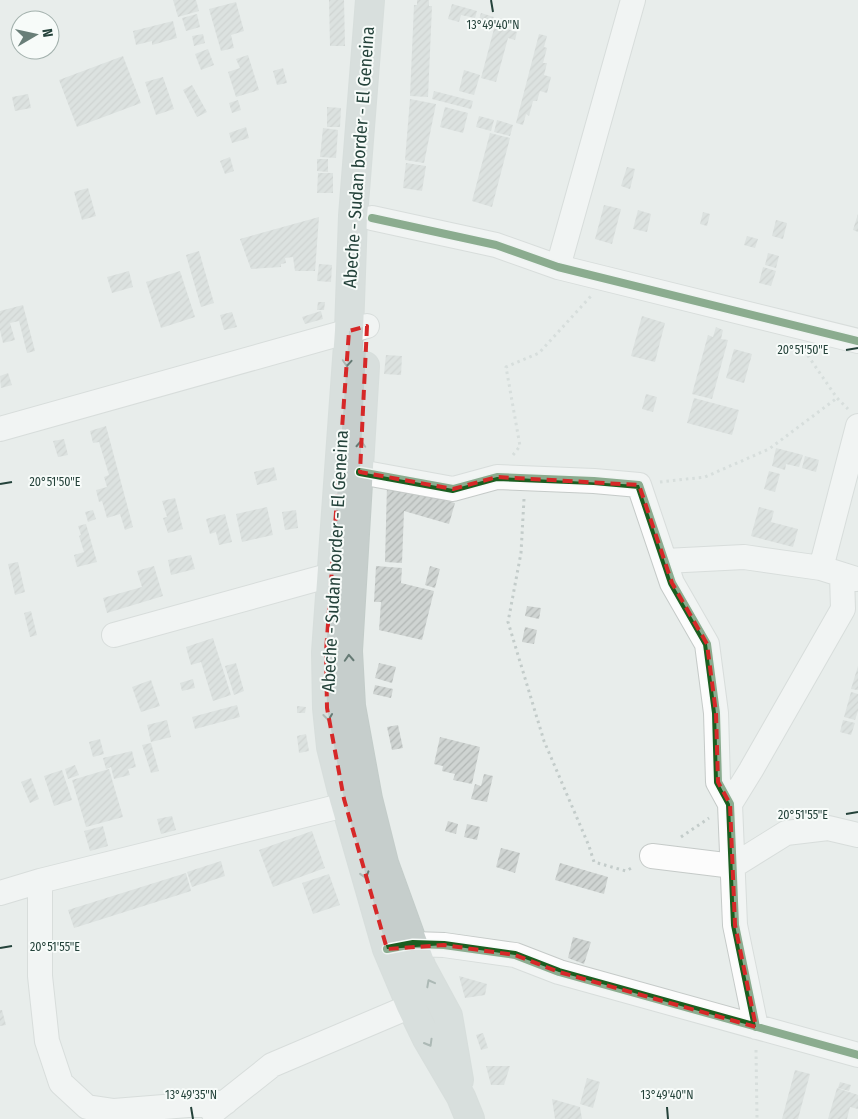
<svg xmlns="http://www.w3.org/2000/svg" width="858" height="1119" font-family="'Fira Sans Condensed',sans-serif">
<defs>
<pattern id="building-hatch" width="6" height="6" patternUnits="userSpaceOnUse" patternTransform="scale(1.25)"><rect width="6" height="6" fill="#cfd4d2"/><path d="M-1 1l2-2M0 6l6-6M5 7l2-2" fill="none" stroke="#b2b7b5"/></pattern>
</defs>
<rect width="100%" height="100%" fill="#e8edeb"/>
<path fill="url(#building-hatch)" d="M173 0H196L199 11 178 17Z
M329 0H344L345 46H330Z
M417 0H429V6H432L428 97 410 96 414 5H417Z
M236 2 244 31 231 35 234 48 221 51 209 9Z
M452 4 477 11 475 18 461 15 459 22 448 19Z
M481 13 494 17 492 23 479 20Z
M197 14 200 27 186 31 182 18Z
M173 21 177 38 152 45V41L136 45 133 31Z
M495 25 517 32 515 40 508 38 496 82 481 78Z
M203 34 205 43 194 46 192 36Z
M539 34 547 36 544 47 547 48 543 63H547L544 75 551 77 547 93 540 91 537 101H533L529 116 526 114 523 125 516 123Z
M208 49 214 65 201 70 195 54Z
M248 55 259 90 236 97 228 72 240 68 236 59Z
M123 56 141 103 77 127 59 80Z
M283 68 287 83 277 85 273 71Z
M464 70 480 75 474 95 459 91Z
M163 77 174 109 156 115 145 82Z
M192 85 207 112 197 117 183 90Z
M434 91 473 101 471 109 432 99Z
M28 94 31 108 15 111 12 97Z
M410 99 436 104 424 163 405 160Z
M238 100 241 110 232 113 229 103Z
M327 107 341 108 340 127H327Z
M445 107 468 113 463 133 440 127Z
M479 116 494 120 491 131 476 127Z
M497 120 513 125 510 136 494 132Z
M246 127 249 138 232 143 229 133Z
M323 128 338 130 336 158 320 157Z
M490 133 510 138 492 207 472 201Z
M230 157 234 171 225 174 220 161Z
M317 159H328V172L317 171Z
M406 163 426 166 422 191 403 188Z
M627 167 635 169 630 189 621 186Z
M318 173H333V193H317Z
M88 188 96 216 82 220 74 192Z
M604 205 621 209 612 244 595 239Z
M638 210 651 214 647 232 633 229Z
M703 212 710 214 707 226 700 224Z
M858 214V232L853 230Z
M319 217 315 271H295L293 257 285 258 286 263 281 264V267L251 269 240 239Z
M776 220 787 223 783 239 772 236Z
M747 236 758 239 755 248 744 245Z
M199 251 214 303 201 307 186 255Z
M768 253 779 256 776 268 765 265Z
M319 264 332 265 331 282 317 281Z
M763 267 776 271 771 286 759 283Z
M129 271 133 287 112 293 107 277Z
M180 271 195 317 161 328 146 282Z
M318 302H325L324 310H317Z
M23 305 35 351 27 353 19 321 10 323 15 340 3 343 0 330V311Z
M321 311 323 319 305 324 302 317Z
M232 312 237 327 224 330 220 315Z
M642 316 665 323 655 362 631 356Z
M716 327 723 330 721 339 728 340 712 399 692 394 708 335 713 337Z
M734 349 752 354 744 383 726 378Z
M386 355 402 356 401 375 384 374Z
M8 373 12 385 1 388 0 376Z
M646 394 657 397 653 412 642 409Z
M694 398 739 410 732 435 687 423Z
M106 426 133 527 125 530 120 514 107 518 102 501 99 502 96 490 107 487 104 477 109 475 99 442 93 443 90 431Z
M64 439 68 455 58 457 53 441Z
M776 448 803 455 799 467 786 464 785 470 772 466Z
M805 456 819 460 816 472 802 468Z
M274 467 277 480 257 485 254 472Z
M769 471 780 474 775 492 764 489Z
M387 485 405 488 455 503 449 524 404 511 402 563 385 562Z
M175 498 183 529 168 533 163 518 167 517 162 501Z
M267 507 273 535 242 542 236 514Z
M759 507 774 511 771 522 798 529 793 547 751 536Z
M93 510 96 519 88 522 85 512Z
M296 510 298 528 285 530 282 512Z
M225 514 232 542 219 545 216 532 210 534 206 519Z
M86 524 97 562 77 567 74 555 84 552 79 536 81 535 78 526Z
M191 555 195 569 171 575 168 560Z
M18 562 25 592 15 595 8 564Z
M154 566 163 596 107 613 103 598 142 587 137 571Z
M376 566 402 568 401 583 434 591 422 640 379 630 381 602H374Z
M430 566 440 569 435 588 425 585Z
M527 606 541 608 539 619 525 616Z
M31 611 37 635 30 637 24 613Z
M525 627 537 630 534 644 522 642Z
M213 638 231 695 213 701 201 662 191 665 186 647Z
M236 663 244 691 234 695 225 666Z
M379 663 396 667 392 683 375 678Z
M858 666V690L851 689Z
M193 679 195 688 182 691 180 683Z
M151 680 160 706 141 712 132 687Z
M375 685 393 689 391 698 373 694Z
M851 692 858 694V711L855 720 844 717Z
M237 705 240 717 195 729 192 717Z
M297 706 306 707 305 713H297Z
M167 720 171 737 151 742 147 725Z
M843 720 855 723 851 735 840 732Z
M398 725 403 748 392 750 387 727Z
M306 734 309 751 299 753 297 736Z
M440 737 480 747 472 784 453 780 455 774 442 771 443 766 434 764Z
M100 739 104 754 93 757 89 742Z
M151 743 159 771 151 773 142 745Z
M132 751 136 767 128 769 130 775 114 779 111 767 106 769 103 758Z
M75 765 79 775 68 779 65 769Z
M109 769 123 817 86 827 72 780Z
M62 770 72 800 54 806 44 776Z
M484 774 493 776 487 802 471 799 475 784 481 786Z
M31 778 39 799 30 803 21 782Z
M172 816 176 830 161 834 157 819Z
M448 821 458 824 456 834 445 831Z
M467 824 480 827 477 840 464 837Z
M103 826 108 846 90 851 84 831Z
M312 831 325 868 273 887 259 850Z
M501 848 520 853 515 873 496 867Z
M221 861 225 876 192 887 187 872Z
M560 863 608 877 604 894 555 880Z
M186 873 191 891 74 928 68 910Z
M329 874 340 905 313 914 302 883Z
M573 937 591 942 584 964 568 958Z
M459 976 487 984 485 995 465 998Z
M0 1010H2L6 1025 0 1026Z
M483 1033 488 1048 481 1050 476 1035Z
M486 1066H510L504 1085H491Z
M795 1070 810 1074 798 1119H782Z
M587 1078 600 1082 593 1108 580 1104Z
M840 1082 851 1085 849 1091 838 1088Z
M837 1088 858 1095V1109L850 1107 847 1119H828Z
M552 1099 580 1107 582 1119H555Z"/>
<g fill="none" stroke-linecap="round" stroke-linejoin="round">
<defs>
<path id="minor" d="M372 218 496 245 558 267 858 341
M558 267 633 0
M0 429 367 326
M360 472 453 489 497 477 594 481 639 485 672 583 707 644 716 713 718 782 730 804 735 925 756 1027
M665 561 744 557 821 568 856 579
M821 568 858 426
M114 635 331 575
M730 804 751 770 843 609 842 575
M652 856 733 866 786 833 828 828 858 835
M40 881V976L47 1041 61 1083 87 1107 114 1111 226 1102
M0 893 40 881 345 805
M395 947 413 944 444 945 515 955 559 972 858 1055
M213 1112 272 1065 411 1006"/>
<path id="trunk" d="M370 0 353 216 349 331 326 652 327 708 331 747 344 799 387 949 411 1006 427 1039 461 1097 470 1119
M365 366 348 651 351 706 368 799 384 863 422 968 448 1016 459 1080"/>
</defs>
<use href="#minor" stroke="#c5cac8" stroke-width="26"/>
<use href="#trunk" stroke="#c3ccc9" stroke-width="30"/>
<path stroke="#c3ccca" stroke-width="3" stroke-dasharray="2.5 4" stroke-linecap="butt" d="M804 350 837 398 848 409
M513 455 520 446 506 367 539 353 591 296
M660 482 705 477 769 449 837 398
M524 499 521 553 508 622 544 741 589 846 594 862 626 871 633 867
M681 837 709 818
M756 1050 757 1119"/>
<use href="#minor" stroke="#fcfcfc" stroke-width="24"/>
<use href="#trunk" stroke="#c6cecc" stroke-width="28"/>
<defs>
<path id="cycleway" d="M372 218 496 245 558 267 858 341
M360 472 453 489 497 477 594 481 639 485 672 583 707 644 716 713 718 782 730 804 735 925 756 1027
M387 949 413 944 444 945 515 955 559 972 858 1055"/>
</defs>
<use href="#cycleway" stroke="#f7fbf9" stroke-width="11"/>
<use href="#cycleway" stroke="#1b5e20" stroke-width="8"/>
</g>
<defs><path id="oneway-chevron" d="M-2-3.5L2.5 0L-2 3.5" fill="none" stroke-width="1.6" stroke-linecap="round" stroke-linejoin="round" transform="scale(1.25)"/></defs>
<g stroke="#657a74">
<use href="#oneway-chevron" transform="translate(347 363) rotate(94)"/>
<use href="#oneway-chevron" transform="translate(361 444) rotate(-87)"/>
<use href="#oneway-chevron" transform="translate(349 658) rotate(-93)"/>
<use href="#oneway-chevron" transform="translate(328 717) rotate(84)"/>
<use href="#oneway-chevron" transform="translate(365 875) rotate(73)"/>
<use href="#oneway-chevron" transform="translate(430 983) rotate(-118)"/>
<use href="#oneway-chevron" transform="translate(429 1043) rotate(60)"/>
</g>
<path d="M0 0H858V1119H0ZM367 326 360 472 453 489 497 477 639 485 672 583 707 644 716 713 718 782 730 804 735 925 756 1027 559 972 515 955 444 945 387 949 344 799 327 708 326 652 349 331Z" fill="#e8edeb" fill-opacity=".55" fill-rule="evenodd"/>
<path fill="none" stroke="#d62828" stroke-width="4" stroke-dasharray="10 6" stroke-linejoin="round" d="M367 326 360 472 453 489 497 477 639 485 672 583 707 644 716 713 718 782 730 804 735 925 756 1027 559 972 515 955 444 945 387 949 344 799 327 708 326 652 349 331Z"/>
<path fill="none" stroke="#24423a" stroke-width="2" d="M491 0 493 12M846 350 858 348M0 484 12 482M846 814 858 812M0 948 12 946M191 1107 193 1119M667 1107 668 1119"/>
<g text-anchor="middle" dominant-baseline="central" stroke-width="4" stroke-linejoin="round" paint-order="stroke">
<g font-size="18" fill="#24423a" stroke="#f7fbf9">
<text transform="translate(359 157) rotate(-86)">Abeche - Sudan border - El Geneina</text>
<text transform="translate(335 561) rotate(-87)">Abeche - Sudan border - El Geneina</text>
</g>
</g>
<g font-size="12" text-anchor="middle" fill="#24423a" stroke="#f7fbf9" stroke-width="4" stroke-linejoin="round" paint-order="stroke">
<text x="493" y="29">13°49'40"N</text>
<text x="803" y="354">20°51'50"E</text>
<text x="55" y="486">20°51'50"E</text>
<text x="803" y="819">20°51'55"E</text>
<text x="55" y="951">20°51'55"E</text>
<text x="191" y="1099">13°49'35"N</text>
<text x="667" y="1099">13°49'40"N</text>
</g>
<g transform="translate(35 35) rotate(81)"><circle r="24" fill="#f7fbf9" stroke="#a3b1ad"/>
<path d="M0-4L9 19L0 12L-9 19Z" fill="#697e78"/>
<text y="-8" font-size="14" font-weight="bold" text-anchor="middle" fill="#24423a">N</text>
</g>
</svg>
